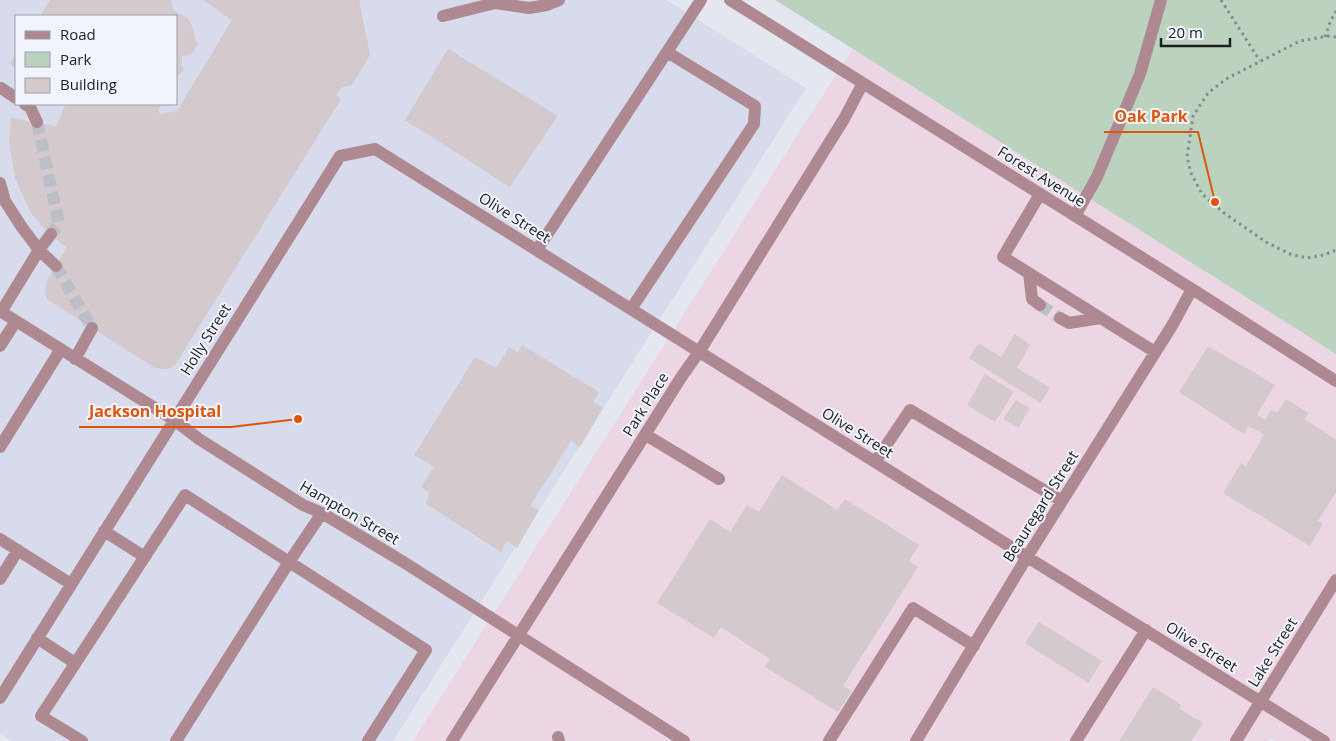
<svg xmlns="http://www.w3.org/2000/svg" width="1336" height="741" font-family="'Open Sans',sans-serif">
<rect width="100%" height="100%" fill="#e4e7f0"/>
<path fill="#edd6e3" d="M853 49 1336 354V741H1276L1270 738 1268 741H413L819 101Z"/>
<path fill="#d7dbeb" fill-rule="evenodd" d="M0 0H666L806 88 393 741H12L0 734ZM16 16H176V104H16Z"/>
<path fill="#bbd3be" d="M775 0H1336V354L853 49Z"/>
<path fill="#d4c9cd" d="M50 0H171L173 10 188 18 193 28 196 41 199 43 191 55 182 56 181 66 184 68 176 79V16H40Z
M203 0H359L370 55 352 85 342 87 336 95 341 99 175 365 168 369 155 368 48 300 45 293 47 280 67 248 44 229 31 213 15 178 9 142 11 118 56 126 66 104H162L158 110 160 114 177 111 232 20Z
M448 49 558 116 510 187 405 120Z
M16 53V68L10 64Z
M1015 334 1030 345 1017 368 1050 388 1040 403 969 358 979 343 1001 357Z
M522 345 599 392 593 402 603 408 580 447 571 441 530 506 539 510 517 548 507 541 501 552 426 504 429 493 421 487 434 467 414 455 475 357 496 368 509 347 518 352Z
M1208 346 1275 385 1257 414 1265 420 1271 410 1277 413 1286 399 1309 413 1304 419 1336 439V493L1318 521 1323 523 1310 546 1223 493 1241 463 1246 466 1264 435 1249 426 1244 434 1179 392Z
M985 374 1014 392 995 422 967 405Z
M1016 400 1030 408 1018 428 1003 419Z
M782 475 837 510 845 499 919 545 909 561 918 567 843 686 852 691 838 712 765 667 770 659 721 627 714 638 657 603 710 519 730 532 747 505 759 512Z
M1039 622 1102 661 1088 683 1025 643Z
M1153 687 1181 705 1179 709 1203 723 1191 741H1119Z"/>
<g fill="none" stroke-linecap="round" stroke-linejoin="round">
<path stroke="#bcbfc7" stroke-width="12" stroke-dasharray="12 6" stroke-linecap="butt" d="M37 122 59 224 51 234
M56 266 92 328
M1040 305 1060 318"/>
<path stroke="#86888f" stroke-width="3" stroke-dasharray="2.5 4" stroke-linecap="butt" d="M1221 0 1260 61
M1325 37 1330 22 1336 11
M1336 37 1328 36 1300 41 1226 79 1208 93 1193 116 1187 157 1191 173 1202 194 1224 213 1266 242 1290 254 1307 258 1324 255 1336 250"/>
<path stroke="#ae8991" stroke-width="12" d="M730 0 1192 289 1336 381
M443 16 495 3 529 8 547 5 559 0
M1 88 16 98
M25 104 30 107 37 122
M0 183 5 201 21 226 39 250 1 312
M1040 194 1003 257 1155 352
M1075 216 1097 177 1140 74 1161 0
M51 234 39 250 56 266
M537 250 701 0
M1029 273 1032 299 1040 305
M631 309 754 124 755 106 667 52
M0 311 174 420 199 439 303 505 322 513 405 563 684 741
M1060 318 1069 323 1101 318
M0 346 16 321
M75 359 92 328
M646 435 719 479
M0 447 61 349
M875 462 910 410 1062 501
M104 531 145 557
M0 539 71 584
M0 579 18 550
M37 638 75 663
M0 698 340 156 375 149 1027 557 1324 741
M558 737 559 741
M82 741 41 716 185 495 426 650 368 741
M176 741 289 562 322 513
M452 741 682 376 699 352 844 119 863 83
M829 741 913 608 974 646
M916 741 1027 557 1173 324 1192 289
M1076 741 1146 630
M1236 741 1336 580"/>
</g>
<g text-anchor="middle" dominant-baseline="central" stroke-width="4" stroke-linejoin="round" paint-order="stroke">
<g font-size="15" fill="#1e1f22" stroke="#f1f4fd">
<text transform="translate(1042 176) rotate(32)">Forest Avenue</text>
<text transform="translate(515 217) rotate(32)">Olive Street</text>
<text transform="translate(205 339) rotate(-58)">Holly Street</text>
<text transform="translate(645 404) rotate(-58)">Park Place</text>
<text transform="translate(858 432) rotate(32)">Olive Street</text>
<text transform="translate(1040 506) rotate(-58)">Beauregard Street</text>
<text transform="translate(350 512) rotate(30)">Hampton Street</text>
<text transform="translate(1202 646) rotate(32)">Olive Street</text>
<text transform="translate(1272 652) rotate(-58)">Lake Street</text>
</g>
</g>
<path fill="none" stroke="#de560d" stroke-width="2" d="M1215 202L1198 132H1104M298 419L231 427H79"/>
<g fill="#de560d" stroke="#f1f4fd" stroke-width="2">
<circle cx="1215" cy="202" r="5"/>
<circle cx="298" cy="419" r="5"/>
</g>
<g font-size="16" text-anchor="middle" font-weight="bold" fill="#de560d" stroke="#f1f4fd" stroke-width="4" stroke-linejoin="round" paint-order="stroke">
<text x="1151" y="122">Oak Park</text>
<text x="155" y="417">Jackson Hospital</text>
</g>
<rect x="15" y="15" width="162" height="90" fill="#f1f4fd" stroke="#9d9fa5"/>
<rect x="25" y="31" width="25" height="8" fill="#ae8991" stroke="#9d9fa5"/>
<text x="60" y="40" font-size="15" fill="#1e1f22">Road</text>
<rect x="25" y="52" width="25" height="15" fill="#bbd3be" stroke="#9d9fa5"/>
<text x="60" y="65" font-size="15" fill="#1e1f22">Park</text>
<rect x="25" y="78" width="25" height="15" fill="#d4c9cd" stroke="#9d9fa5"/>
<text x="60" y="90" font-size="15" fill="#1e1f22">Building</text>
<path d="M1161 38v8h69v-8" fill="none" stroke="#1e1f22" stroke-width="2.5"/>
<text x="1168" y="38" font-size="15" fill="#1e1f22" stroke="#f1f4fd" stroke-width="4" paint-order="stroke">20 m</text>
</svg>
